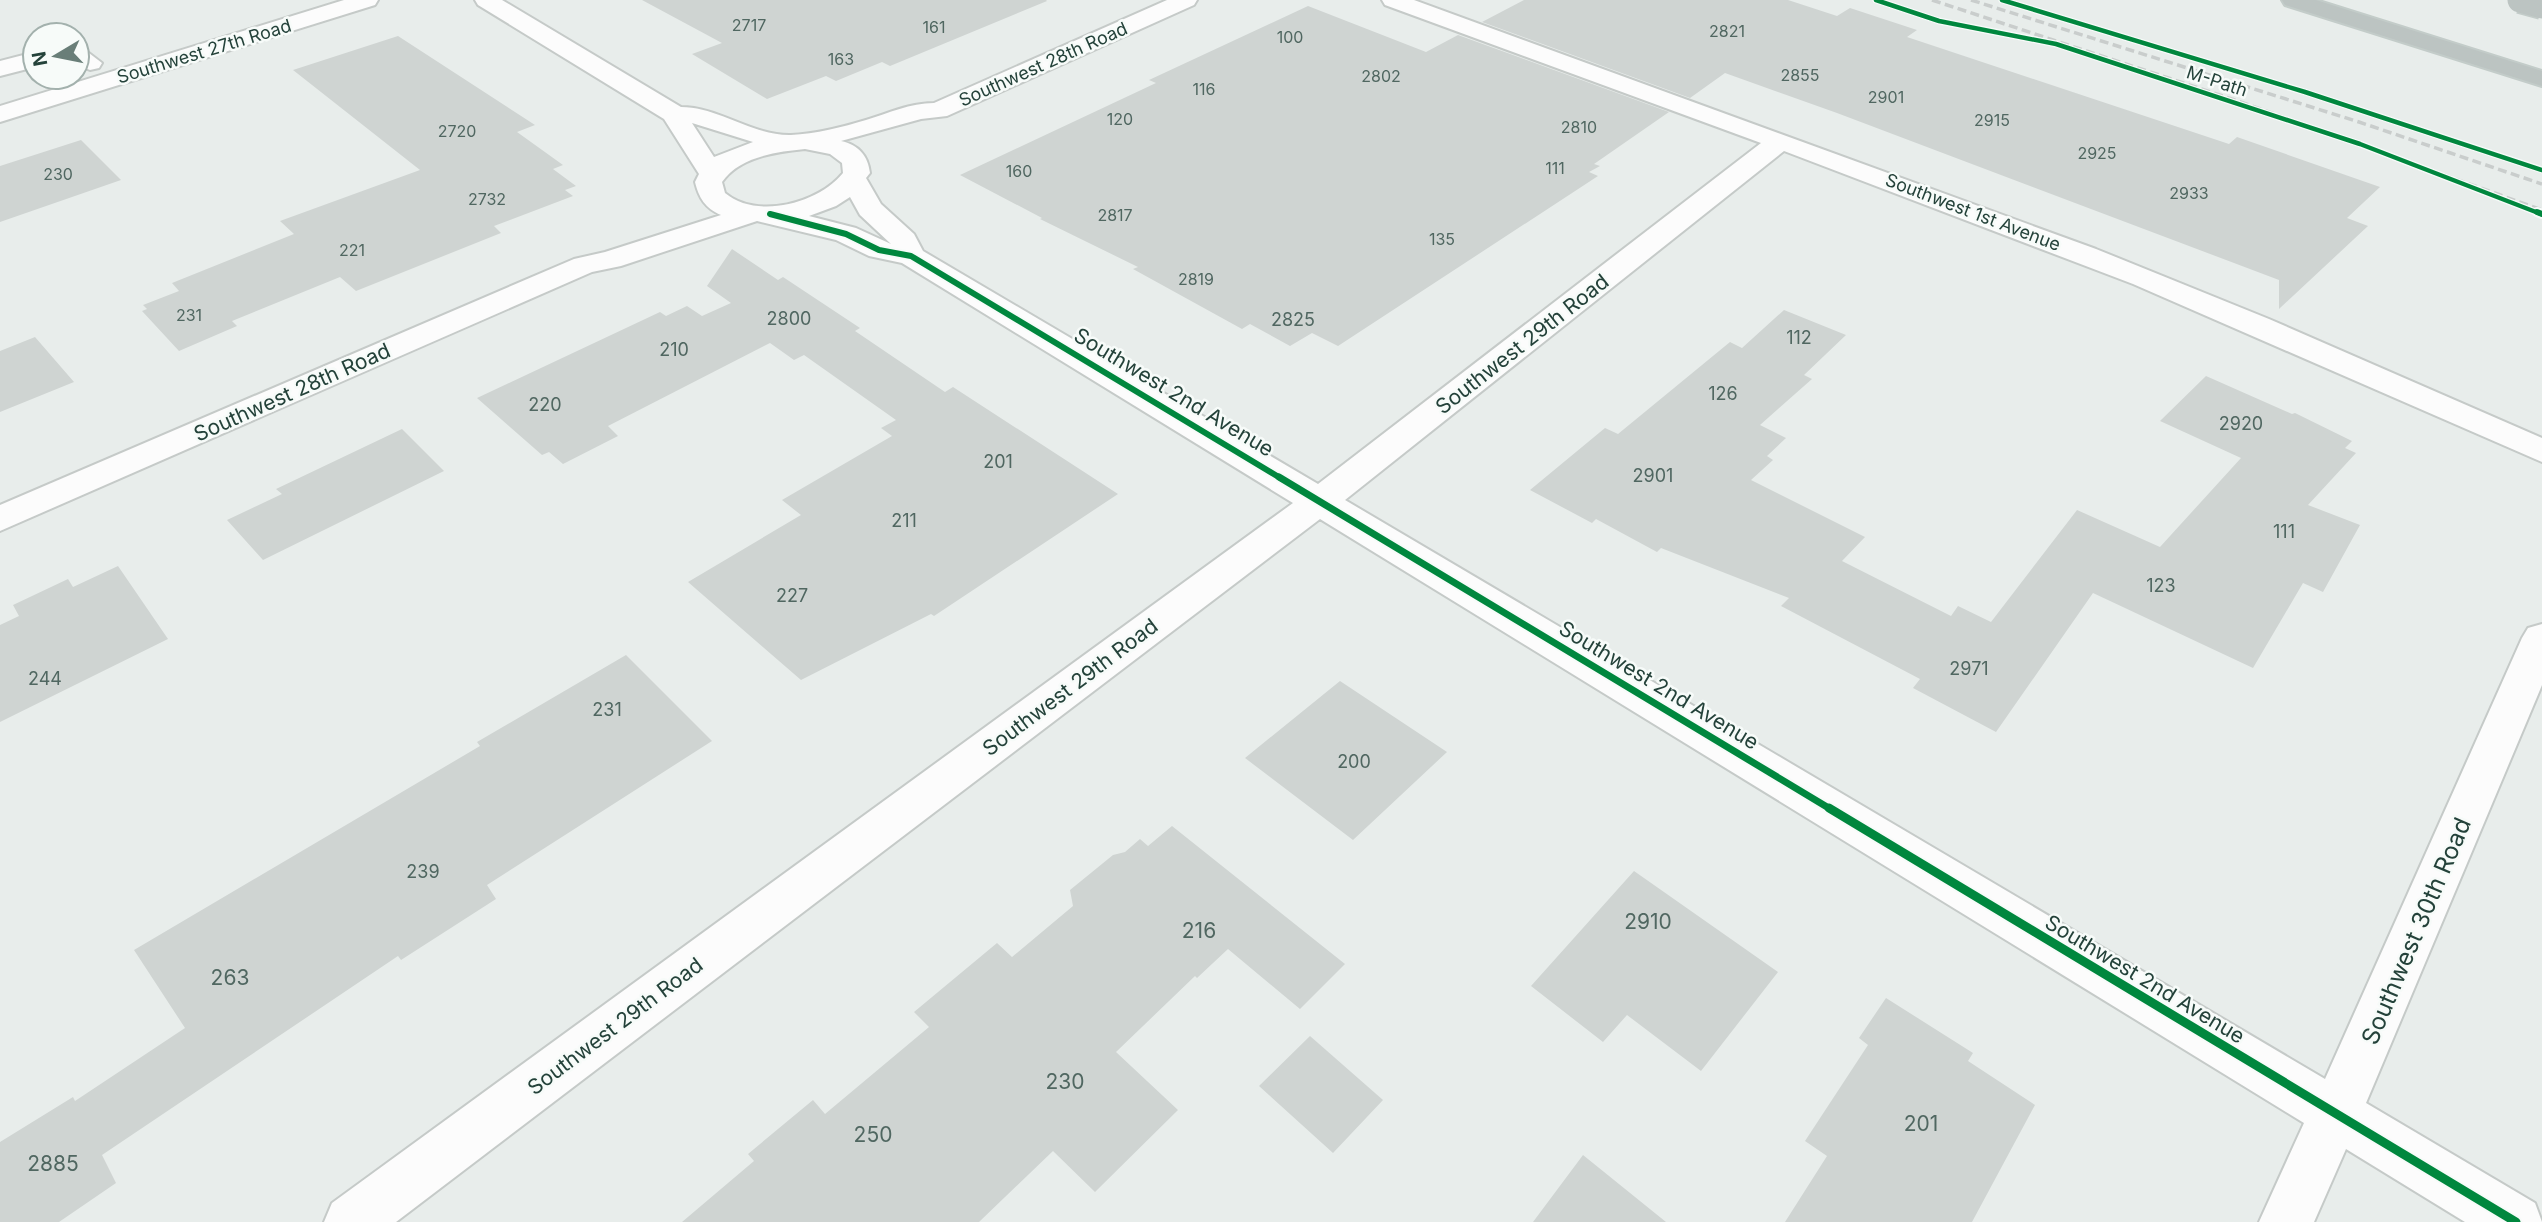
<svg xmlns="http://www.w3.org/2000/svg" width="2542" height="1222" font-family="Inter,sans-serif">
<rect width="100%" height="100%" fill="#e8edeb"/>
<path fill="#cfd4d2" d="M642 0H1046L1047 1 890 66 882 62 836 81 826 76 767 99 692 54 722 43Z
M1524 0H1788L1837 16 1850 8 1917 30 1907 37 2229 144 2237 137 2380 187 2347 218 2368 226 2279 309V280L1837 113 1725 73 1690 98 1482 22Z
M1308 6 1426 52 1458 35 1669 112 1594 164 1600 166 1589 172 1598 176 1338 346 1312 333 1290 346 1250 324 1242 329 1133 269 1138 267 1040 219 1042 218 960 175 1156 83 1149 80Z
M398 36 535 125 517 132 563 165 553 169 576 186 565 190 573 196 494 226 501 233 356 291 340 277 232 321 237 326 179 351 142 311 147 309 143 305 179 291 172 283 294 234 280 221 420 170 293 70Z
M81 140 121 180 0 222V166Z
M732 249 778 280 783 277 860 328 855 331 945 392 953 387 1118 494 934 616 931 614 801 680 688 582 801 515 782 500 892 436 881 428 896 420 804 355 794 360 770 343 608 426 618 436 563 464 549 452 542 455 477 398 660 312 666 316 687 306 702 316 731 303 707 286Z
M1784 310 1846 335 1804 375 1812 379 1760 425 1786 438 1767 456 1773 460 1751 480 1865 537 1842 561 1951 616 1958 606 1991 622 2077 510 2160 547 2241 458 2160 421 2206 376 2292 414 2295 413 2352 441 2345 448 2356 453 2308 505 2360 525 2323 592 2303 583 2253 668 2093 593 1996 732 1913 688 1920 679 1781 606 1789 598 1661 548 1657 552 1596 519 1592 523 1530 490 1605 428 1618 434 1730 342 1742 348Z
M35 337 74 382 0 412V351Z
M402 429 444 471 263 560 227 520 282 494 276 489Z
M118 566 168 639 0 722V625L19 616 13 605 68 579 73 587Z
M626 655 712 741 487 885 496 899 401 960 398 956 102 1155 116 1183 59 1222H0V1142L73 1097 75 1101 185 1028 134 950 480 746 477 742Z
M1340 681 1447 752 1353 840 1245 758Z
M1172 826 1345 964 1300 1009 1228 949 1197 978 1195 976 1116 1052 1178 1110 1095 1192 1053 1151 979 1222H682L754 1161 748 1154 813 1100 825 1114 929 1027 914 1012 997 943 1012 957 1073 906 1070 890 1113 855 1125 852 1140 839 1148 846Z
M1634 871 1778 972 1701 1071 1627 1015 1603 1042 1531 986Z
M1886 998 1973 1053 1968 1061 2035 1105 1972 1222H1785L1827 1156 1805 1141 1868 1045 1859 1038Z
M1310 1036 1383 1100 1333 1153 1259 1086Z
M1583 1155 1666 1222H1533Z"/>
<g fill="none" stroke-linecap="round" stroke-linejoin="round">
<defs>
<path id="minor" d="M344 0H378L375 5 0 122V106Z
M475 0H502L681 107C719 107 753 136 791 135 815 134 843 127 866 120 889 113 910 103 934 103L1167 0H1197L1194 5 947 116 921 119 841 141C859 145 868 156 870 173L866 178 881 204 914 234 923 251 1318 484 1761 143 1385 5 1382 0H1414L2096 249 2269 319 2542 438V462L2133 284 1784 151 1345 500 2325 1079 2522 638 2528 628 2542 624V685L2366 1103 2535 1203 2542 1222H2465L2346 1149 2314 1222H2259L2304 1123 1320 519 396 1222H324L332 1203 1293 503 902 263 869 256 836 240 757 221 621 266 592 272 0 531V505L574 259 605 252 721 215C705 208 699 198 695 182L699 174 664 119 478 5ZM692 123 753 142 714 157ZM805 149 830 154 842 163 843 173C819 203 757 220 725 193L722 182C739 157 775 152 805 149ZM850 197 860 215 891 244 856 228 809 216 836 206Z
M77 48 85 50 102 63 99 68 90 70 77 65Z
M35 52V67L0 76V61Z"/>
<path id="highway" d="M2282 0H2316L2542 71V86L2285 5Z"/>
</defs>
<use href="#minor" stroke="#c5cac8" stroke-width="4"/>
<use href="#highway" stroke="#c3ccc9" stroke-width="4"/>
<use href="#minor" fill="#fcfcfc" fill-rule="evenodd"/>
<use href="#highway" fill="#bcc4c2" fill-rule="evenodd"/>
<path stroke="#c9cdcc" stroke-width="3.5" stroke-dasharray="9 4.5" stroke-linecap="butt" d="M1932 0 2238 101 2542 210
M1971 0 2359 122 2542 184"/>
<defs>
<path id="highway-bridge" d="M2520 0 2542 6"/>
</defs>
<use href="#highway-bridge" stroke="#c3ccc9" stroke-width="28" stroke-linecap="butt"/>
<use href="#highway-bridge" stroke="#bcc4c2" stroke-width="25"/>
<defs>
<path id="cycleway-far3" d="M1876 0 1939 21 2056 44 2360 144 2541 214
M2002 0 2305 92 2542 170"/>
<path id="cycleway-far2" d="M2537 212 2542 214
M770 214 846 234 879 250 911 256 1282 479"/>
<path id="cycleway-far1" d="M1279 477 1832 810"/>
<path id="cycleway" d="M1829 808 2516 1222"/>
</defs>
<use href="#cycleway-far3" stroke="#f7fbf9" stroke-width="7"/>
<use href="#cycleway-far2" stroke="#f7fbf9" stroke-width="10"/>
<use href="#cycleway-far1" stroke="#f7fbf9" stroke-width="11"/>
<use href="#cycleway" stroke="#f7fbf9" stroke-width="13"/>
<use href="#cycleway-far3" stroke="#00873e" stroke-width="4.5"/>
<use href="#cycleway-far2" stroke="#00873e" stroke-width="6"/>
<use href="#cycleway-far1" stroke="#00873e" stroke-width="7"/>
<use href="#cycleway" stroke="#00873e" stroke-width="9"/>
</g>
<g text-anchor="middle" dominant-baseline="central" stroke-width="5" stroke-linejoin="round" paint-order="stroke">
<g font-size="16" fill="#506761">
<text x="749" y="25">2717</text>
<text x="934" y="27">161</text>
<text x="1727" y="31">2821</text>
<text x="1290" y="37">100</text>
<text x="841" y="59">163</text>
<text x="1800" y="75">2855</text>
<text x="1381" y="76">2802</text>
<text x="1204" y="89">116</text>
<text x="1886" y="97">2901</text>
<text x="1120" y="119">120</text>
<text x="1992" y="120">2915</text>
<text x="1579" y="127">2810</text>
<text x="457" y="131">2720</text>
<text x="2097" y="153">2925</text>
<text x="1555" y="168">111</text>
<text x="1019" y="171">160</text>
<text x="58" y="174">230</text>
<text x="2189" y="193">2933</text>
<text x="487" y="199">2732</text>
<text x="1115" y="215">2817</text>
<text x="1442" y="239">135</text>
<text x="352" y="250">221</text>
<text x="1196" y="279">2819</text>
<text x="189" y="315">231</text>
</g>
<g font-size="18" fill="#24423a" stroke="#f7fbf9">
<text transform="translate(204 51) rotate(-17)">Southwest 27th Road</text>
<text transform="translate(1043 64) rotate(-24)">Southwest 28th Road</text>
<text transform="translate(2217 81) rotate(18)">M-Path</text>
<text transform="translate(1973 212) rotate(21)">Southwest 1st Avenue</text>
</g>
<g font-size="18" fill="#506761">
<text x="789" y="318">2800</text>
<text x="1293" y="319">2825</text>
<text x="1799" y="337">112</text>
<text x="674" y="349">210</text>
<text x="1723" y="393">126</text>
<text x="545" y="404">220</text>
<text x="2241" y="423">2920</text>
<text x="998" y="461">201</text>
<text x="1653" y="475">2901</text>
<text x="904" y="520">211</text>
<text x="2284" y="531">111</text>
<text x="2161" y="585">123</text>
<text x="792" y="595">227</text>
<text x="1969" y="668">2971</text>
<text x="45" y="678">244</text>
<text x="607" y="709">231</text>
<text x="1354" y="761">200</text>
<text x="423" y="871">239</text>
</g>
<g font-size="21" fill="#24423a" stroke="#f7fbf9">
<text transform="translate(1522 344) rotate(-38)">Southwest 29th Road</text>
<text transform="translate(292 392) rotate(-24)">Southwest 28th Road</text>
<text transform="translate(1174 392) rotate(31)">Southwest 2nd Avenue</text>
<text transform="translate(1659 685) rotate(31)">Southwest 2nd Avenue</text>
<text transform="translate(1070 687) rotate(-37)">Southwest 29th Road</text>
<text transform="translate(2145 979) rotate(31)">Southwest 2nd Avenue</text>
<text transform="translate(615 1026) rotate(-37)">Southwest 29th Road</text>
</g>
<g font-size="21" fill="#506761">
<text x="1648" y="921">2910</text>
<text x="1199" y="930">216</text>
<text x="230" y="977">263</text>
<text x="1065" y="1081">230</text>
<text x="1921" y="1123">201</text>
<text x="873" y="1134">250</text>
<text x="53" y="1163">2885</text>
</g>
<g font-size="24" fill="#24423a" stroke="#f7fbf9">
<text transform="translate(2416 931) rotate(-67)">Southwest 30th Road</text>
</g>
</g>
<g transform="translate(56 56) rotate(260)"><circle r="33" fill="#f7fbf9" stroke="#a3b1ad" stroke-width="2"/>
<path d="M0-5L12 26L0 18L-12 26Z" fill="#697e78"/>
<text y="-10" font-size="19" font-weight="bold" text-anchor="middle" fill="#24423a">N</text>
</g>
</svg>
